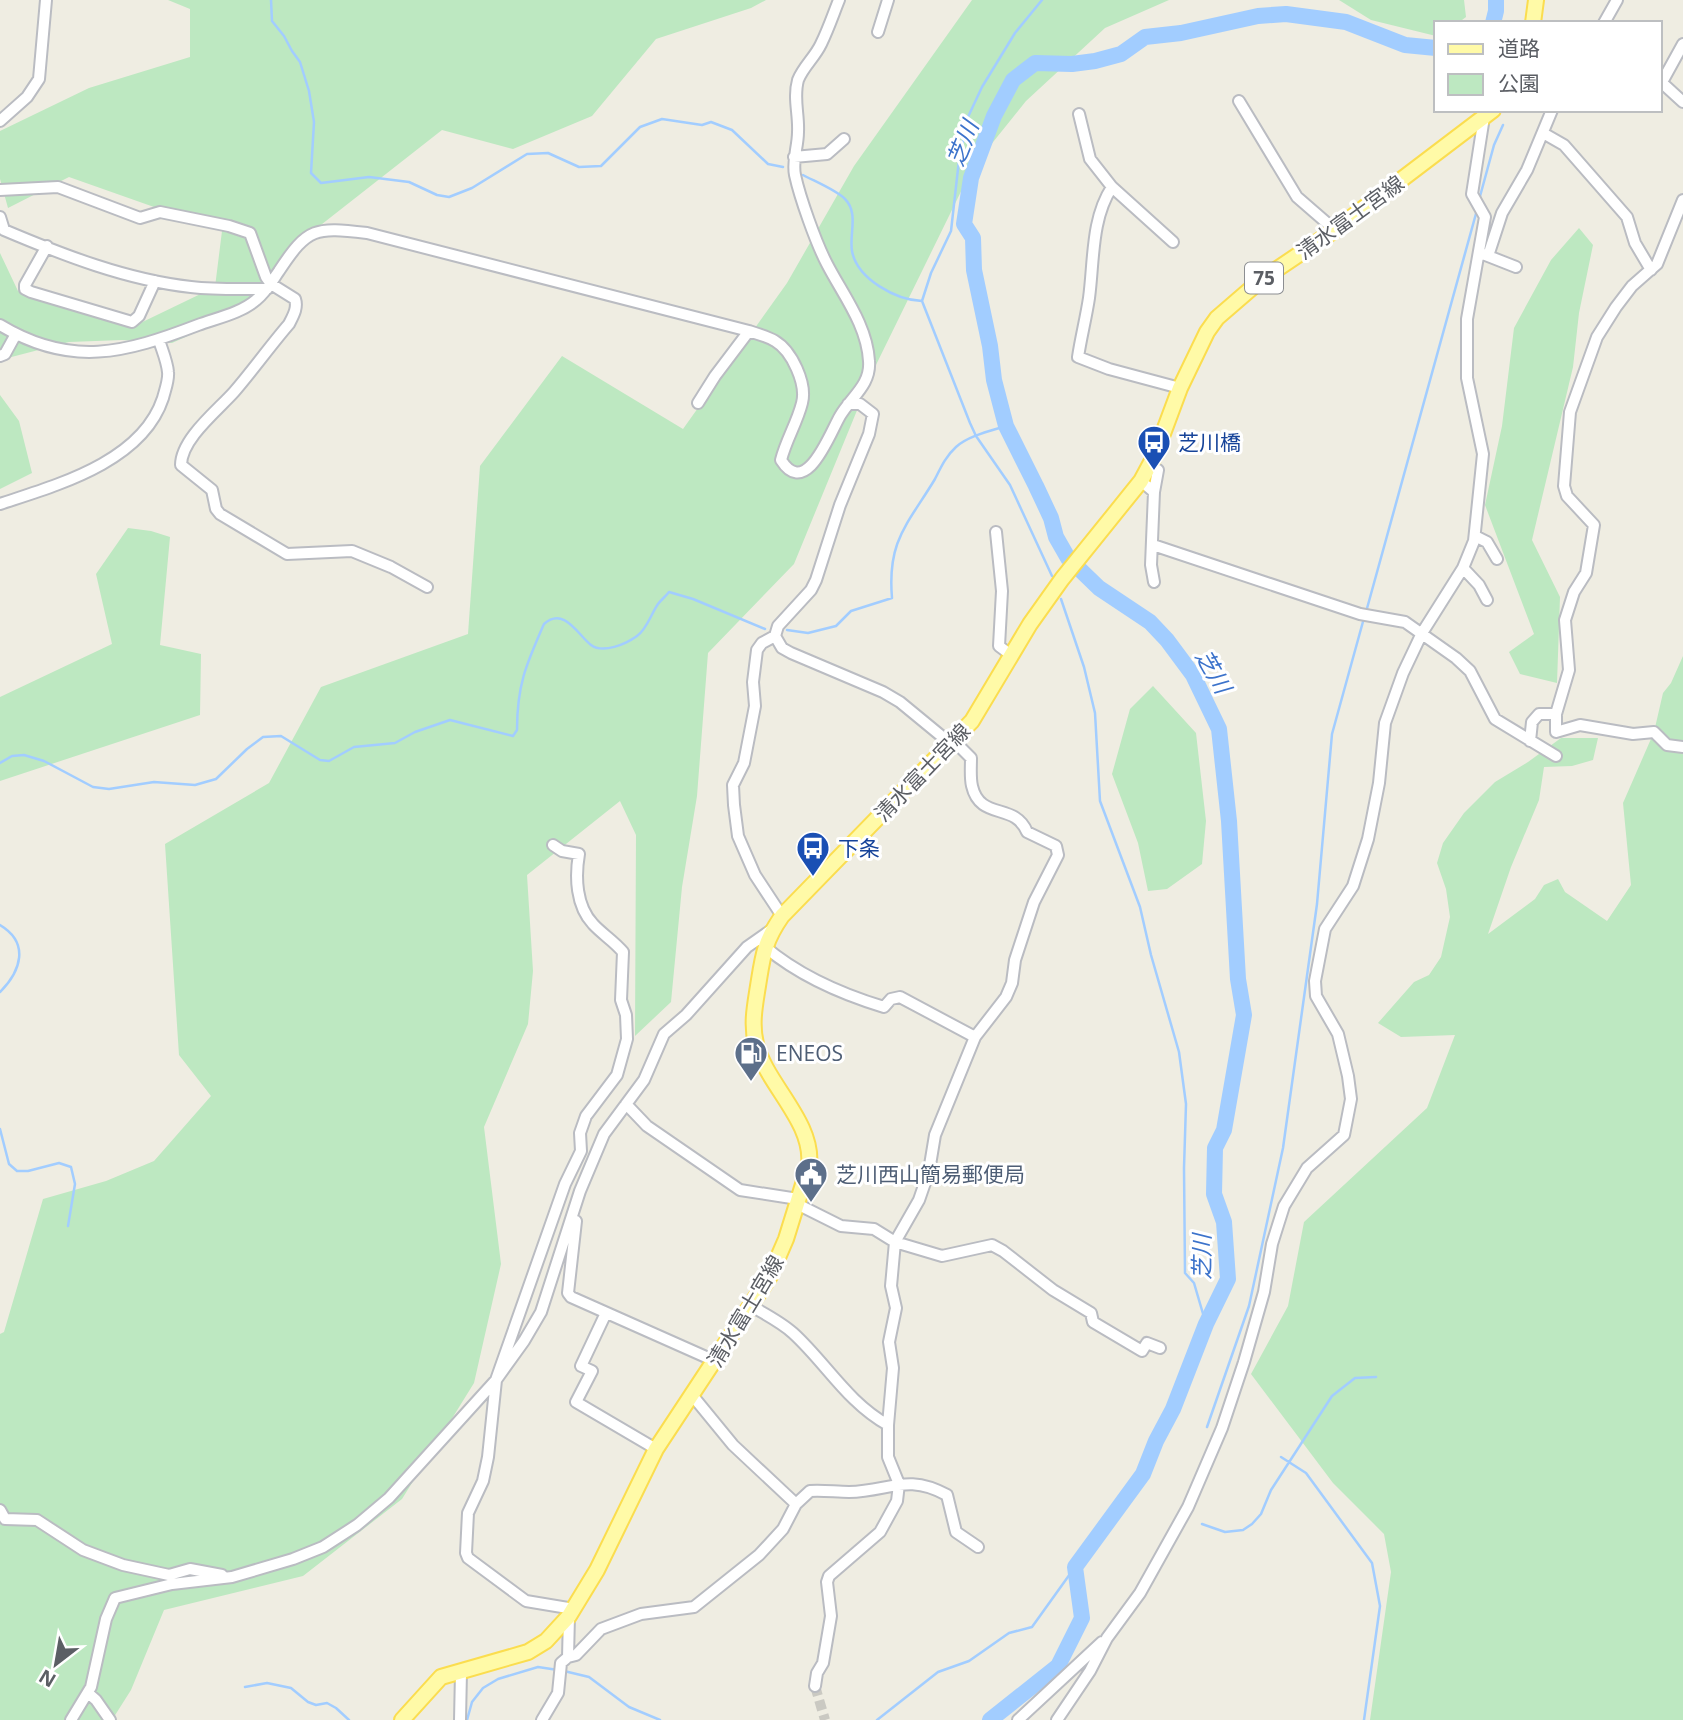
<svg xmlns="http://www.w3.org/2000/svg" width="1683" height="1720" font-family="'Open Sans','Noto Sans JP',sans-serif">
<rect width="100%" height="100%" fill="#efede2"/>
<path fill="#bde8c1" d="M168 0H766L751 8 656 39 592 116 513 149 442 130 317 228 243 311 172 343 122 340 69 342 0 360V253L18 291 130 328 215 287 222 231 69 177 8 208 0 179V131L89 88 190 57V9Z
M972 0H1169L1105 28 1026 101 973 167 874 369 794 564 708 653 697 796 682 887 671 1002 635 1036 636 835 620 801 527 875 533 971 528 1024 484 1127 501 1264 474 1383 402 1499 303 1576 164 1610 131 1690 112 1720H0V1334L4 1332 43 1199 106 1181 154 1161 211 1096 179 1055 165 844 269 783 321 687 468 634 480 466 562 356 683 429 787 283 854 166Z
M1339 0H1464L1466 17 1458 23H1436V36L1371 20Z
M1579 228 1593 245 1579 313 1573 367 1532 540 1560 597 1557 683 1520 674 1509 652 1534 634 1485 505 1502 426 1514 328 1551 260Z
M0 395 19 421 32 473 0 489Z
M128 528 151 531 170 537 160 645 201 654 200 715 0 781V697L112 644 96 574Z
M1683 656V1720H1370L1391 1572 1384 1534 1333 1483 1251 1374 1288 1306 1304 1222 1427 1108 1455 1035 1401 1037 1378 1023 1414 982 1429 975 1441 957 1450 917 1446 889 1437 863 1443 843 1464 813 1495 782 1528 762 1561 738H1598L1593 760 1572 766 1544 767 1539 800 1511 867 1488 934 1535 899 1544 885 1558 879 1565 892 1607 921 1631 885 1623 803 1654 732 1663 693 1671 683Z
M1153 686 1196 733 1206 821 1202 864 1167 889 1148 891 1138 843 1112 774 1130 709Z"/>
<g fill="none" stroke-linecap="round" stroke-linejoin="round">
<path stroke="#a2cdff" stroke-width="2.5" d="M271 0 272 21 284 36 292 51 300 62 309 91 314 122 311 173 321 183 369 177 409 182 437 195 449 197 472 188 527 154 548 153 579 167 601 166 640 127 662 119 702 125 711 122 732 130 768 164 783 167
M1042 0 1015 33 982 87 968 117 959 160 951 231 931 273 922 301 970 423 976 436 1010 485 1052 576
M803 175C814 181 836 190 845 199 859 213 849 234 852 251 857 279 896 300 922 301
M1479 200 1494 145 1503 125
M1061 599 1084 667 1095 713 1100 801 1140 907 1151 955 1179 1052 1186 1104 1184 1168 1185 1273 1194 1283 1206 1324
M1366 612 1477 210
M787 630 808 633 836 626 851 611 892 598C887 540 908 524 935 479 941 467 946 456 956 447 968 436 990 431 1006 426
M0 763 12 756 24 755 44 761 93 787 109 789 154 782 195 785 216 779 247 749 263 737 281 736 320 760 329 761 354 747 395 743 415 732 450 720 513 736 517 730C517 685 526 665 544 624 564 606 578 635 591 645 603 654 626 644 637 636 647 629 651 614 658 604 661 600 666 596 669 592L693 599 765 629
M0 925C30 943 21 971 0 992
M0 1129 9 1164 17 1171H28L59 1163 71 1167 75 1184 68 1226
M1207 1427 1249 1306 1283 1148 1317 904 1332 734 1364 618
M1281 1457 1306 1473 1372 1563 1380 1606 1364 1720
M1202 1524 1225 1532 1243 1530 1252 1524 1261 1514 1271 1490 1332 1396 1355 1378 1376 1377
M564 1671 589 1677 629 1707 660 1720
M245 1687 267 1683 291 1688 308 1702 316 1705 327 1703 336 1708 349 1720
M467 1720 472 1702 483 1688 498 1679 538 1667 558 1670
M877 1720 938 1672 969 1661 1009 1633 1032 1627 1075 1567"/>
<path stroke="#a2cdff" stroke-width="16" d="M1493 23 1496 11V0
M990 1720 1058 1666 1082 1618 1075 1567 1143 1474 1156 1441 1173 1409 1206 1324 1228 1279 1224 1222 1214 1194 1215 1148 1224 1130 1244 1015 1238 979 1229 821 1219 729 1193 675 1167 640 1150 622 1099 588 1068 558 1056 537 1051 518 1036 486 1006 426 994 380 990 346 974 270 973 238 964 224 971 178 994 116 1013 80 1035 63 1072 64 1095 61 1121 54 1145 37 1181 33 1258 16 1286 14 1346 22 1405 45 1436 48"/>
<path stroke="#cac9c2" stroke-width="10" stroke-dasharray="10 5" stroke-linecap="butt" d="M815 1686 825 1720"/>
<defs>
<path id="minor" d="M1604 23 1617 0
M878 32 888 0
M1660 81 1683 102
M1662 82 1683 44
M1239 101 1297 197 1335 230
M1079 114 1090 159 1112 187 1173 242
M0 121 27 97 39 79 46 0
M1543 133 1564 145 1627 217 1635 243 1651 270
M794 157 827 154 844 139
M1112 187C1091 219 1094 261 1089 298 1086 318 1081 337 1078 357L1109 369 1180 388
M0 190 58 187 140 218 160 212 229 226 250 233 266 277 271 284 295 299C298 308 293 316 289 324 270 346 253 370 234 392 218 410 181 439 181 465L212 490 216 509 220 514 287 554 352 551 391 567 427 587
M1683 200 1657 264 1632 286 1616 307 1597 337 1570 412 1564 486 1567 496 1594 525 1586 573 1574 592 1565 620 1569 670 1556 714V732L1580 725 1633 734 1654 732 1667 745 1683 747
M0 217 4 230C63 255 127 280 191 287 216 290 242 289 267 289
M47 246 25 285V289L31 292 132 322 139 316 155 281
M1483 254 1516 267
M1488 256 1502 213 1527 170 1552 110
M0 325C71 368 125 353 198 325 217 318 241 313 256 300 266 292 272 281 279 271 308 227 315 227 367 233L749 331C757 334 767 336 775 341 792 351 807 384 802 403 797 423 786 440 781 460 806 500 830 433 840 416 851 397 871 385 869 361 867 325 843 295 827 264 816 243 800 198 795 175 792 160 798 147 798 132 799 114 793 98 798 80 803 67 815 57 821 44 828 30 833 15 839 0
M0 356 5 354 16 334
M698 403 715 376 749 331
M1141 481 1154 492 1151 565 1154 582
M1154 492 1158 470
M0 504C57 485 142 462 163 398 165 390 169 380 168 372 167 361 162 350 159 340
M996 532 1002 591 999 646 1011 655
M1475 536 1487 542 1497 559
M1153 545 1360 614 1405 622 1456 658 1470 671 1495 719 1556 756
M1463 568 1479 585 1487 600
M775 636 782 648 791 653 883 692 900 702 951 744
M1530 741 1532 722 1539 714H1556
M553 845 562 851 579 854C575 877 576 906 593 924 602 934 614 941 623 952L621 1000 626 1015 627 1039 617 1075 586 1116 580 1133 581 1151 565 1184 496 1380 488 1457 483 1481 468 1513 466 1553 468 1558 526 1601 574 1609
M782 916 755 875 738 836 734 805 733 785 744 763 755 706 753 682 757 650 762 643 775 636 778 626 811 590 816 580 840 505 869 434 873 414 860 404H848
M764 946C799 976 841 994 884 1007L891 999 900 997 975 1037
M626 1104 647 1126 740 1190 798 1199
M797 1204 841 1226 874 1229 895 1242 942 1256 992 1245 1003 1251 1053 1290 1091 1313 1093 1322 1142 1351 1147 1343 1160 1348
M576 1221 568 1293 571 1297 715 1361
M751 1306C765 1314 781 1322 793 1333 826 1363 847 1402 888 1425
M606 1313 581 1366 592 1371 576 1402 656 1449
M692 1395 733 1445 796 1504
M0 1510 5 1519 37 1520 83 1550 123 1565 169 1575 190 1569 222 1575
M568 1657 576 1655 601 1629 641 1614 694 1607 759 1555 783 1529 796 1504 810 1491C823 1490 836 1492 849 1492 890 1491 907 1473 947 1495L956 1532 978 1547
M815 1686 817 1673 823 1663 831 1616 827 1582 829 1576 880 1532 897 1501 899 1484 888 1457V1425L893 1368 889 1342 896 1308 891 1286 895 1242 919 1200 929 1171 935 1135 975 1037 1006 997 1012 983 1015 960 1034 902 1058 855 1056 846 1027 832C1015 802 980 821 972 786 970 778 971 767 971 758L954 741
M88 1693 96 1700 110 1720
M71 1720 91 1687 106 1619 115 1598 172 1584 232 1577 293 1559 323 1547 357 1525 389 1498 496 1380 524 1341 541 1312 580 1191 604 1134 644 1080 664 1034 686 1015 747 947 774 928
M460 1720 461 1672
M542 1720 558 1693 561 1663 568 1657 569 1616
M1018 1720 1102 1642
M1057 1720 1090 1671 1107 1638 1140 1593 1188 1507 1222 1428 1244 1362 1264 1292 1272 1244 1284 1206 1307 1168 1344 1135 1351 1099 1348 1076 1338 1034 1316 996 1315 981 1325 929 1353 886 1368 839 1379 783 1385 723 1403 673 1422 633 1463 568 1474 541 1483 454 1467 378V319L1485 217 1472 194 1484 117"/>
<path id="major" d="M1533 23 1536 0
M402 1720 441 1677 528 1652 546 1641 569 1616 597 1570 656 1449 770 1276 786 1239 809 1165C814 1122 766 1084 756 1044 751 1024 755 1005 758 986 763 955 764 942 782 916L972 721 1030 624 1062 579 1141 481 1155 455 1180 388 1207 332 1217 318 1261 280 1335 230 1493 110"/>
</defs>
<use href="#minor" stroke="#babcc2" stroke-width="14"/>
<use href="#major" stroke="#fbdd4f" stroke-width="18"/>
<use href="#minor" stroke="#fff" stroke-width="10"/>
<use href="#major" stroke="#fffaa7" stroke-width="14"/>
</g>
<defs>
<symbol id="bus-pin" viewBox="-11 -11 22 30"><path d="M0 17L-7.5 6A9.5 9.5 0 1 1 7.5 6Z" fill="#1a4fb4" stroke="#fff"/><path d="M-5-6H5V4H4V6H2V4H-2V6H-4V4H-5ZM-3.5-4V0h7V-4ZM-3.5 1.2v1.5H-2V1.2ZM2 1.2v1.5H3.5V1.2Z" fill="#fff"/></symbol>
<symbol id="fuel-pin" viewBox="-11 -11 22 30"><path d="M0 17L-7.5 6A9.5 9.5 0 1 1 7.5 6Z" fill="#5c6f8a" stroke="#fff"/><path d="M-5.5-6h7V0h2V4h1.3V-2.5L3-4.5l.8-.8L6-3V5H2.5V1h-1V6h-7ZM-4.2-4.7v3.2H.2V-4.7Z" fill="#fff"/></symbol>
<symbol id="civic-pin" viewBox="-11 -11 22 30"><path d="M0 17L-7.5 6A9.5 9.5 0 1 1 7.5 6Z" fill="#5c6f8a" stroke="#fff"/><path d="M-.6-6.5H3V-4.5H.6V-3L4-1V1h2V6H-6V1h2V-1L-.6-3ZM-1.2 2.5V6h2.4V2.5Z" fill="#fff"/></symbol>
</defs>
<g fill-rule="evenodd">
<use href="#bus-pin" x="1135" y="423" width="38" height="52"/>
<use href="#bus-pin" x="794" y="829" width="38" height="52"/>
<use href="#fuel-pin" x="732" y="1034" width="38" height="52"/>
<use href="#civic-pin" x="792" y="1155" width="38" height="52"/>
</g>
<g text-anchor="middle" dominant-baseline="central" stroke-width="6" stroke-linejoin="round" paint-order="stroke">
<rect fill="#fff" stroke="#8c8e92" stroke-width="2" x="1245" y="262.5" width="38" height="31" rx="5"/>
<g font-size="19" font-weight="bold" fill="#5b5e64">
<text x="1264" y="278">75</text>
</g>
<g font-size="21" fill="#5b5e64" stroke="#fff">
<text transform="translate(1350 217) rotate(-36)">清水富士宮線</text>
<text transform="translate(922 772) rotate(-46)">清水富士宮線</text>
<text transform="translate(745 1311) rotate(-59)">清水富士宮線</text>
</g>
<g font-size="21" fill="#164399" stroke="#fff" text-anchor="start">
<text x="1178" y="442">芝川橋</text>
<text x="838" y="848">下条</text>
</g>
<g font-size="21" fill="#4e5e75" stroke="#fff" text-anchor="start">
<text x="776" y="1053">ENEOS</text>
<text x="836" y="1174">芝川西山簡易郵便局</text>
</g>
<g font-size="23" font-style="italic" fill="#3c73cb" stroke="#fff">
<text transform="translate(962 143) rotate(-68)">芝川</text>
<text transform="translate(1214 671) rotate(60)">芝川</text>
<text transform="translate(1201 1257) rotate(-90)">芝川</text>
</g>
</g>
<rect x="1434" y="21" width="228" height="91" fill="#ffffff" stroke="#bdbfc1" stroke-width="2"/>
<rect x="1448" y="44" width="35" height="10" fill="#fffaa7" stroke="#bdbfc1" stroke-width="2"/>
<text x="1498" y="56" font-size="21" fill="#5b5e64">道路</text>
<rect x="1448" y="74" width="35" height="21" fill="#bde8c1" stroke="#bdbfc1" stroke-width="2"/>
<text x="1498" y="91" font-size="21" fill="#5b5e64">公園</text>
<g transform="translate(56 1664) rotate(211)" stroke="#ffffff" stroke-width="5" paint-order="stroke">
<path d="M0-5L12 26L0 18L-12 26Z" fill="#5b5e64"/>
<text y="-10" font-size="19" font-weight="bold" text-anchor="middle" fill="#5b5e64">N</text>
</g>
</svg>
